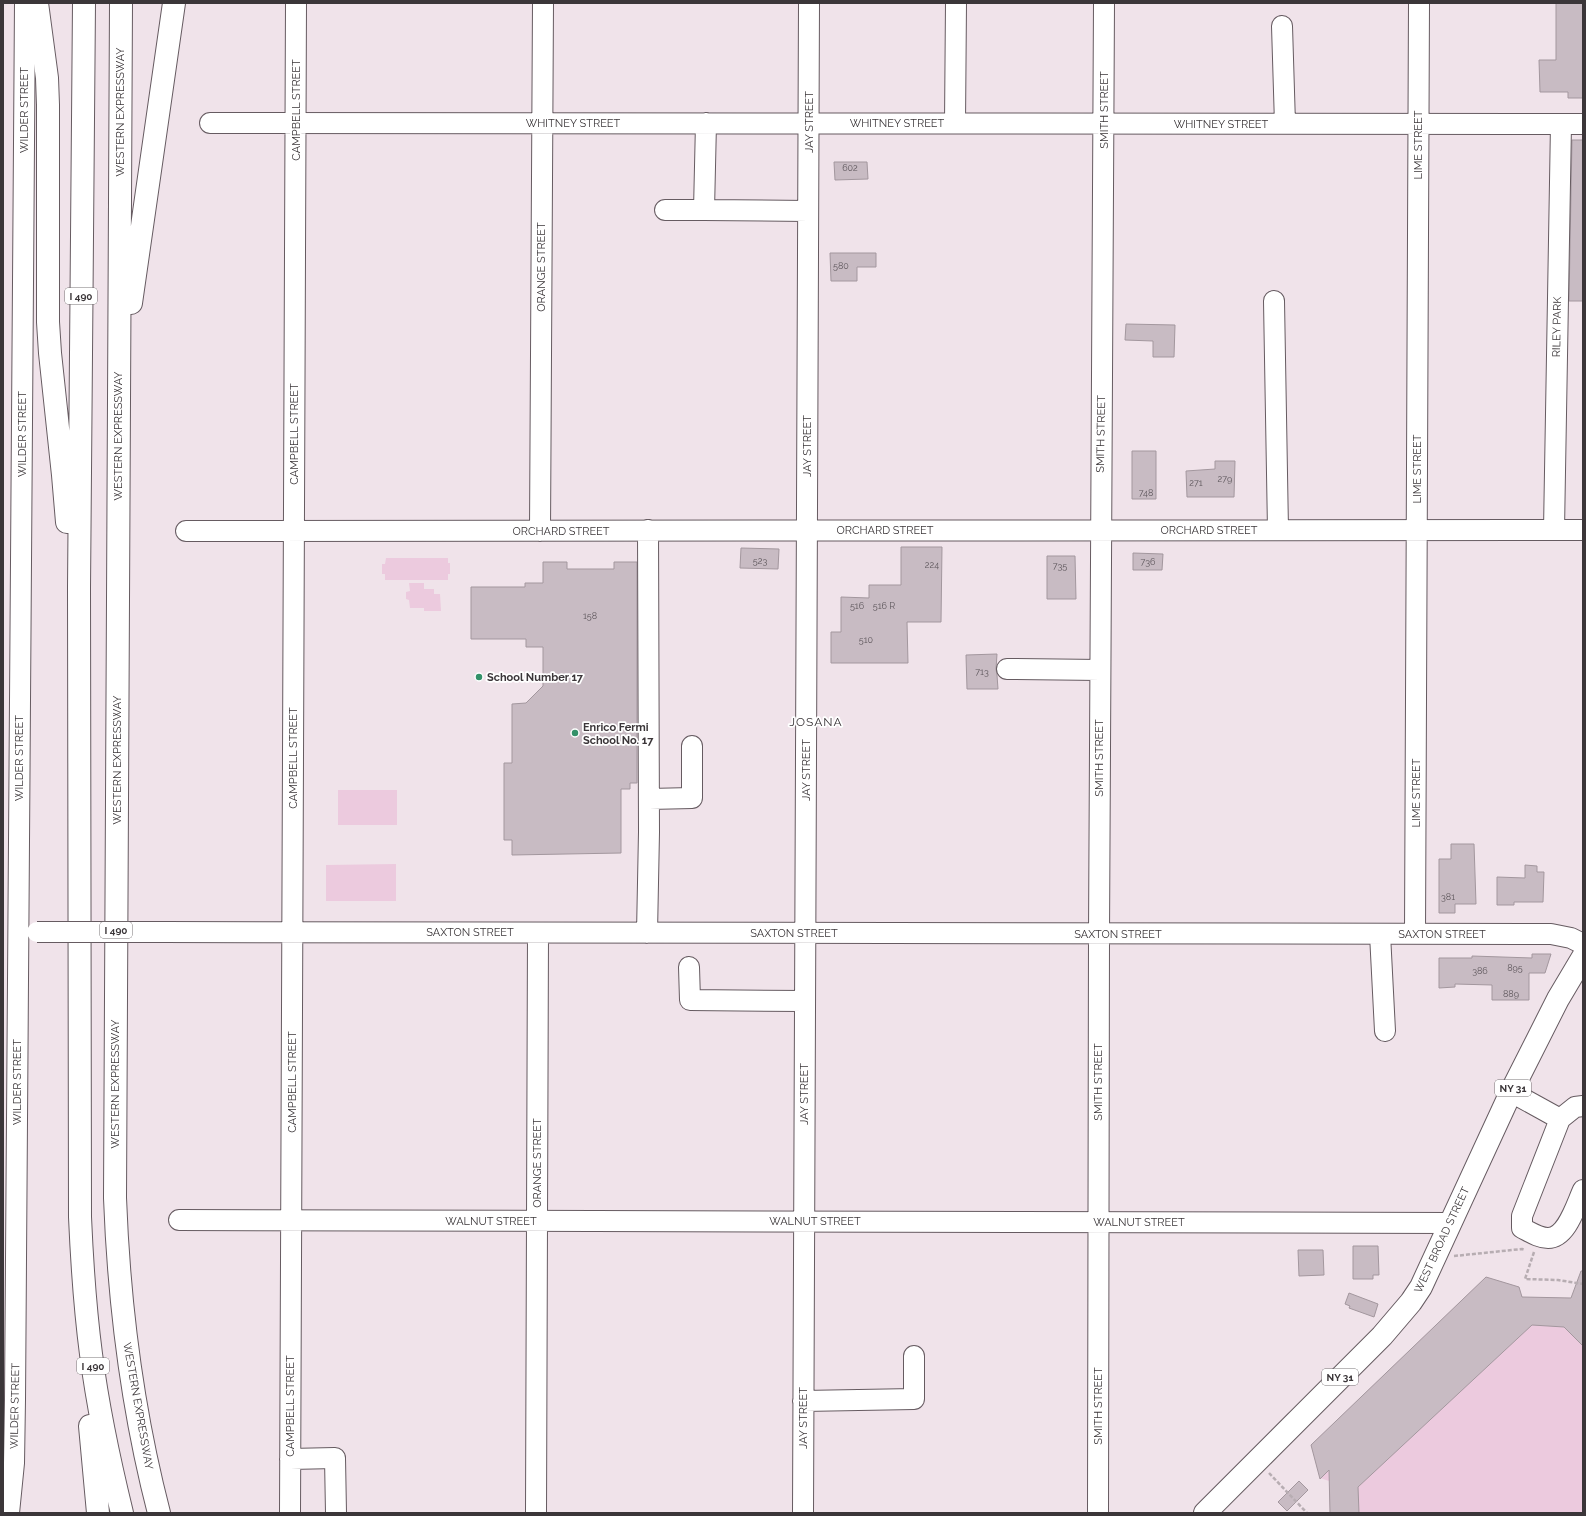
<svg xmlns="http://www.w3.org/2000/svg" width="1586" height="1516" font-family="Raleway,sans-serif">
<rect width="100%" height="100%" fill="#f0e3ea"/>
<path fill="#eccade" d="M386 558H448V563H450V574H448V580H385V574H382V564H385Z
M409 583H424V589H434V594H440L441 611H424V608H410L409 600 406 599V592L410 591Z
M338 790H397V825H338Z
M396 864V901H326V865Z
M1486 1277 1519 1287 1522 1297 1571 1298 1583 1290V1513H1330L1329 1481 1320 1478 1311 1445Z"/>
<path fill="#c8bbc3" stroke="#a3979e" d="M1556 3H1583V98H1568V92H1540L1539 60H1556Z
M1572 140H1583V301H1569Z
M834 162H867L868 179 835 180Z
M830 253H876V267H857V281H831Z
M1126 324 1175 325 1174 357H1153V341L1125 340Z
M1132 451H1156V499H1132Z
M1215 461H1235L1234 497H1187L1186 471 1215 469Z
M901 547H942L941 622H907L908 663H831V632H841V597L869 598V585H901Z
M741 548 779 549 778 569 740 568Z
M1133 553 1163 554 1162 570H1133Z
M1047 556H1075L1076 599H1047Z
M543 562H567V569H614V562H637V783H630V789H621V853L512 855V840H504V763H512V704L526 703 543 686V647H526V639H471V587H525V583H543Z
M997 654 996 669 997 675 998 689H967L966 655Z
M1451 844H1474L1476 904H1455V913H1439V859H1451Z
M1525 865 1537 866V872H1544L1543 902H1514V905H1497V877L1525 878Z
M1532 954H1551L1545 973H1529V1000H1492V985L1455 984V987L1439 988V958H1472V956L1532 958Z
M1353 1246H1378L1379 1275H1373V1279H1353Z
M1298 1250H1323L1324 1275 1299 1276Z
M1581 1271H1583V1346L1564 1327 1532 1325 1358 1487 1359 1513H1330L1329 1470 1320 1479 1311 1445 1486 1277 1519 1287 1522 1297 1571 1298Z
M1349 1293 1378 1304 1374 1317 1349 1308 1350 1306 1345 1304Z
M1299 1481 1308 1490 1287 1511 1278 1502Z"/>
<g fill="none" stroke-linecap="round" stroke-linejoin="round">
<defs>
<path id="minor" d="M1282 26 1285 124
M210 123 1583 124
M706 123 704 210 808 211
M955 123 956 3
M665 210H704
M1274 301 1278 530
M1554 530 1561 124
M186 531 1583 530
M540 531 543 3
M1007 669 1100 670
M649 799 692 798V746
M163 932 1551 934 1571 938 1583 944
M647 933 649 832 648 530
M1380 934 1385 1031
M1415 934 1419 3
M689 967 690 1000 805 1001
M1511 1092 1560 1119
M1583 1106 1575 1107 1560 1119 1522 1216V1228C1530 1232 1539 1238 1548 1238 1567 1238 1576 1205 1583 1190
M179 1220 1450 1223
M803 1401 914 1399V1356
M290 1459 335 1458 336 1513
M9 1513 14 1463 15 1400 25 3
M290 1513 296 3
M536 1513 538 933
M803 1513 809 3
M1098 1513 1099 934 1104 3"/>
<path id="major" d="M1205 1513 1382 1336 1411 1302 1421 1287 1511 1092 1558 999 1583 957"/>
<path id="highway" d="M37 3 47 78 48 105V322L50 353 63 475 67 522
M84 3 79 588 80 1217C82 1263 85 1308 91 1354 98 1408 109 1460 122 1513
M121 3 115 1198C119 1305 132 1409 159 1513
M131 303 174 3
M90 1426 98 1513"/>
</defs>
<use href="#minor" stroke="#665b61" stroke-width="22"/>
<use href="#major" stroke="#665b61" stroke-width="24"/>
<use href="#highway" stroke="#665b61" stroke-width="24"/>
<path stroke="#b7adb2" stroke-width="2.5" stroke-dasharray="4 2" stroke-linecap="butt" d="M1534 1252 1525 1279 1558 1280 1583 1284
M1454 1256 1522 1249 1525 1250
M1269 1473 1307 1513"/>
<use href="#minor" stroke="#fff" stroke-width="20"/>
<use href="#major" stroke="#fff" stroke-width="22"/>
<use href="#highway" stroke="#fff" stroke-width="22"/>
<defs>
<path id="minor-bridge" d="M37 932H163"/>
</defs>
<use href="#minor-bridge" stroke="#665b61" stroke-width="22" stroke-linecap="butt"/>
<use href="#minor-bridge" stroke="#fff" stroke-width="20"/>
</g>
<g fill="#339169" stroke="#fff" stroke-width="1.5">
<circle cx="479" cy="677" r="4"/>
<circle cx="575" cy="733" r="4"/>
</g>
<g text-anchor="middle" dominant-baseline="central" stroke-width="3.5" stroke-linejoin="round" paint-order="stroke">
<g font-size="9" fill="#5e575c">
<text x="850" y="168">602</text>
<text x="841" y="266">580</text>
<text x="1225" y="479">279</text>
<text x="1196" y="483">271</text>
<text x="1146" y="493">748</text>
<text x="760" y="561">523</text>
<text x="1148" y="562">736</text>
<text x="932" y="565">224</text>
<text x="1060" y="566">735</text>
<text x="857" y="606">516</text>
<text x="884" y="606">516 R</text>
<text x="590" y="616">158</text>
<text x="866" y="640">510</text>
<text x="982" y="672">713</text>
<text x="1448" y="897">381</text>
<text x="1515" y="968">895</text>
<text x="1480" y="971">386</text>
<text x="1511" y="994">889</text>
</g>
<g fill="#fff" stroke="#767274" stroke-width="1">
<rect x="65" y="288" width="32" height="16" rx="3"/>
<rect x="100" y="922" width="32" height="16" rx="3"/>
<rect x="1495" y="1080" width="36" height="16" rx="3"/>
<rect x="77" y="1358" width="32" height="16" rx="3"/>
<rect x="1322" y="1369" width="36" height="16" rx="3"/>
</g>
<g font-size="10" font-weight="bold" fill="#3b3639">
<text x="81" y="296">I 490</text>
<text x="116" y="930">I 490</text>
<text x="1513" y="1088">NY 31</text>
<text x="93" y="1366">I 490</text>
<text x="1340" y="1377">NY 31</text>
</g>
<g font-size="11" fill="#3b3639" stroke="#fff">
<text transform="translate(24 110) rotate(-90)">WILDER STREET</text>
<text transform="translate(296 110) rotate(-90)">CAMPBELL STREET</text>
<text transform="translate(1104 110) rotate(-90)">SMITH STREET</text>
<text transform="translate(120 112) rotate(-90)">WESTERN EXPRESSWAY</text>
<text transform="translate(809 122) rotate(-90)">JAY STREET</text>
<text x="573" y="123">WHITNEY STREET</text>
<text x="897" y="123">WHITNEY STREET</text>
<text x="1221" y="124">WHITNEY STREET</text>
<text transform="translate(1418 145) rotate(-90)">LIME STREET</text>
<text transform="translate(541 267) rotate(-90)">ORANGE STREET</text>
<text transform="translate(1557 327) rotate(-89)">RILEY PARK</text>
<text transform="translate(22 434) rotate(-90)">WILDER STREET</text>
<text transform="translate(294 434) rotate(-90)">CAMPBELL STREET</text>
<text transform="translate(1101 434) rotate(-89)">SMITH STREET</text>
<text transform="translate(118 436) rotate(-90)">WESTERN EXPRESSWAY</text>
<text transform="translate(807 446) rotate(-90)">JAY STREET</text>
<text transform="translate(1417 469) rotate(-90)">LIME STREET</text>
<text x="885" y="530">ORCHARD STREET</text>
<text x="1209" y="530">ORCHARD STREET</text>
<text x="561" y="531">ORCHARD STREET</text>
<text transform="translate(19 758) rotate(-90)">WILDER STREET</text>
<text transform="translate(293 758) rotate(-90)">CAMPBELL STREET</text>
<text transform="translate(1099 758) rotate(-90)">SMITH STREET</text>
<text transform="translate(117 760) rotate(-90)">WESTERN EXPRESSWAY</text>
<text transform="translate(806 770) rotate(-90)">JAY STREET</text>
<text transform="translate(1416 793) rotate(-90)">LIME STREET</text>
<text x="470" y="932">SAXTON STREET</text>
<text x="794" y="933">SAXTON STREET</text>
<text x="1118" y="934">SAXTON STREET</text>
<text x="1442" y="934">SAXTON STREET</text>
<text transform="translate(17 1082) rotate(-90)">WILDER STREET</text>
<text transform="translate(292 1082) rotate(-90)">CAMPBELL STREET</text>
<text transform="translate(1098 1082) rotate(-90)">SMITH STREET</text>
<text transform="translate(115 1084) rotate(-90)">WESTERN EXPRESSWAY</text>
<text transform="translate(804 1094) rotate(-90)">JAY STREET</text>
<text transform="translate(537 1163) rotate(-90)">ORANGE STREET</text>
<text x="491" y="1221">WALNUT STREET</text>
<text x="815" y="1221">WALNUT STREET</text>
<text x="1139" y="1222">WALNUT STREET</text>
<text transform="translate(1442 1240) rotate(-65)">WEST BROAD STREET</text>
<text transform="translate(15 1406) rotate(-89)">WILDER STREET</text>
<text transform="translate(138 1406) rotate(80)">WESTERN EXPRESSWAY</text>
<text transform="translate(290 1406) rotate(-90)">CAMPBELL STREET</text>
<text transform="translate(1098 1406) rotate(-90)">SMITH STREET</text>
<text transform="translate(803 1418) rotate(-90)">JAY STREET</text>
</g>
<g font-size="11" font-weight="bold" fill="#3b3639" stroke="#fff" text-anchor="start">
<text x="487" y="677">School Number 17</text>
<text x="583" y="727">Enrico Fermi<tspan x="583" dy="13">School No. 17</tspan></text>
</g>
<g font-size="12" letter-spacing="1" fill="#3b3639" stroke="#fff">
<text x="816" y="722">JOSANA</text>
</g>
</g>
<rect width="1586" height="1516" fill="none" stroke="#3b3639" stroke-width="8"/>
</svg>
